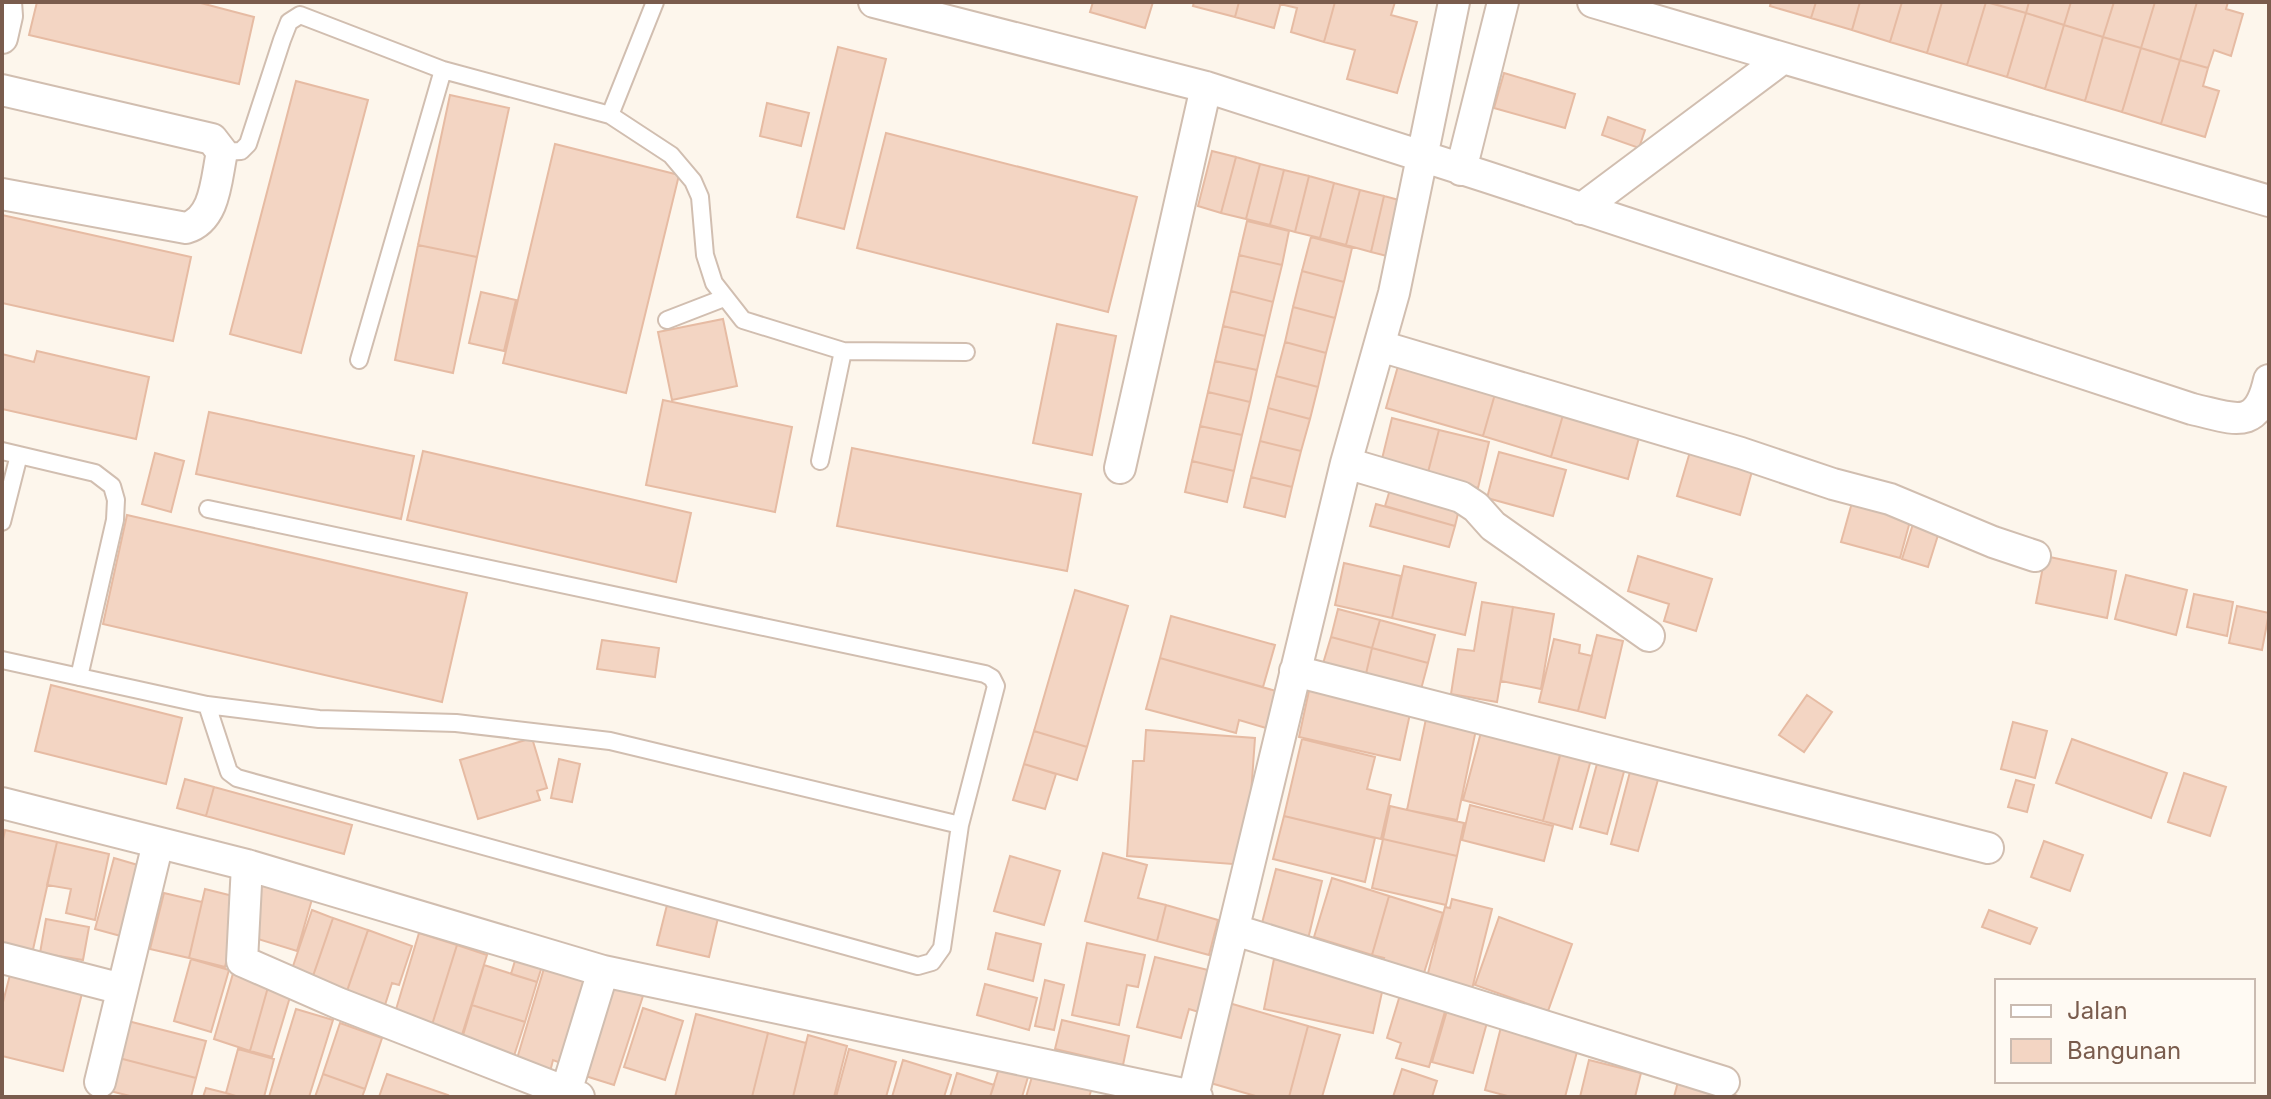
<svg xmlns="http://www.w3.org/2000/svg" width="2271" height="1099" font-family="Inter,sans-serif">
<rect width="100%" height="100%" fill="#fdf6ec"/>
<path fill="#f3d5c3" stroke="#e6bba3" stroke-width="2" d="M37 2H197L254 17 239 84 29 35Z
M1093 2H1153L1145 28 1090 12Z
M1194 2H1239L1235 17 1193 6Z
M1239 2H1281L1274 28 1235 17Z
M1281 2H1335L1324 42 1291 32 1297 8 1280 4Z
M1335 2H1395L1391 15 1417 22 1397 93 1347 79 1355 50 1324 42Z
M1771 2H1816L1811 18 1770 6Z
M1816 2H1860L1852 30 1811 18Z
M1860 2H1902L1890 42 1852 30Z
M1902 2H1942L1927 53 1890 42Z
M1942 2H1986L1967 65 1927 53Z
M1986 2 2026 13 2007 77 1967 65Z
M1987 2H2029L2026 13Z
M2029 2H2071L2064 25 2026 13Z
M2071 2H2114L2103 37 2064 25Z
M2114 2H2155L2141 48 2103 37Z
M2155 2H2197L2180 60 2141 48Z
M2197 2H2228L2226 9 2243 14 2231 56 2214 50 2208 68 2180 60Z
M2026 13 2064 25 2045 89 2007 77Z
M2064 25 2103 37 2085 101 2045 89Z
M2103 37 2141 48 2122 112 2085 101Z
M838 47 886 59 844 229 797 217Z
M2141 48 2180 60 2161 124 2122 112Z
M2180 60 2208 68 2203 86 2219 91 2205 137 2161 124Z
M1504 73 1575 94 1565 128 1494 108Z
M296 81 368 100 301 353 230 334Z
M450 95 509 108 477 257 418 245Z
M767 103 809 113 801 146 760 136Z
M1608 117 1645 130 1639 148 1602 135Z
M886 133 1137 197 1108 312 857 248Z
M555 144 679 175 626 393 503 363Z
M1212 151 1236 157 1221 213 1198 206Z
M1236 157 1260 164 1246 219 1221 213Z
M1260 164 1284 170 1270 225 1246 219Z
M1284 170 1309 176 1295 232 1270 225Z
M1309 176 1334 183 1320 238 1295 232Z
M1334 183 1360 190 1346 245 1320 238Z
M1360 190 1384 196 1371 252 1346 245Z
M1384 196 1410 203 1395 258 1371 252Z
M2 215 191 257 173 341 2 303Z
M1247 221 1289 231 1282 265 1239 255Z
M1311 237 1352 248 1344 282 1302 271Z
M418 245 477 257 453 373 395 360Z
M1239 255 1282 265 1273 302 1231 291Z
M1302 271 1344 282 1335 318 1293 307Z
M1231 291 1273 302 1265 336 1223 326Z
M481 292 516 300 504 351 469 343Z
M1293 307 1335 318 1326 353 1285 342Z
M723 319 737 386 672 400 658 332Z
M1057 324 1116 336 1092 455 1033 443Z
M1223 326 1265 336 1257 370 1215 361Z
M1285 342 1326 353 1318 387 1276 376Z
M37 351 149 377 136 439 2 409V354L34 362Z
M1400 359 1497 387 1483 436 1386 408Z
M1215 361 1257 370 1250 402 1208 392Z
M1276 376 1318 387 1310 419 1268 408Z
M1497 387 1565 408 1551 457 1483 436Z
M1208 392 1250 402 1242 435 1200 426Z
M663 400 792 427 775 512 646 485Z
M1268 408 1310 419 1301 451 1260 441Z
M1565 408 1641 430 1628 479 1551 457Z
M209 412 414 456 401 519 196 474Z
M1392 418 1439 430 1427 476 1381 463Z
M1200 426 1242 435 1234 471 1192 461Z
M1439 430 1489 442 1478 488 1427 476Z
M1260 441 1301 451 1292 487 1251 477Z
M1692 445 1754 464 1740 515 1677 496Z
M852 448 1081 494 1067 571 837 526Z
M423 451 691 513 676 582 407 520Z
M1499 452 1566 470 1553 516 1487 498Z
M155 453 184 461 171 512 142 504Z
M1192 461 1234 471 1227 502 1185 492Z
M1251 477 1292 487 1285 517 1244 507Z
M1392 483 1461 501 1455 526 1385 506Z
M1853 499 1912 514 1900 558 1841 542Z
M1376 504 1455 526 1449 547 1370 526Z
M127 515 467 593 442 702 103 624Z
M1913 524 1939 532 1928 567 1902 559Z
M1638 556 1712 579 1696 631 1664 621 1669 604 1628 591Z
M2045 556 2116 571 2107 618 2036 603Z
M1344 563 1401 576 1392 618 1335 605Z
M1404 566 1476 583 1465 635 1392 618Z
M2126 575 2187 590 2176 635 2115 619Z
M1075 590 1128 606 1087 747 1034 731Z
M2194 594 2233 602 2227 636 2187 627Z
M1482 602 1513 607 1497 702 1451 694 1458 649 1474 651Z
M2237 606 2269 613 2262 650 2229 643Z
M1513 607 1554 614 1541 689 1501 681Z
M1338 609 1380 620 1372 648 1331 637Z
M1171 616 1275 645 1263 687 1160 658Z
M1380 620 1435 635 1428 663 1372 648Z
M1597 635 1623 641 1605 718 1578 711Z
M1331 637 1372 648 1365 678 1322 667Z
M1554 639 1580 645 1579 653 1592 656 1578 711 1539 702Z
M602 640 659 648 655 677 597 669Z
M1372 648 1428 663 1420 693 1365 678Z
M1160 658 1276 691 1266 728 1239 720 1236 733 1146 709Z
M51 685 182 718 166 784 35 751Z
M1310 686 1411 709 1400 760 1299 737Z
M1807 695 1832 712 1804 752 1779 735Z
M1427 714 1477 725 1457 820 1407 810Z
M1484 721 1563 743 1543 821 1463 800Z
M2013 722 2047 731 2035 778 2001 769Z
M1146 730 1255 738 1246 865 1127 856 1133 761H1144Z
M1034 731 1087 747 1077 780 1024 764Z
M532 738 547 788 537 791 540 800 478 819 460 760Z
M1302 739 1375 757 1367 789 1391 795 1381 839 1284 816Z
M2072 739 2167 773 2151 818 2056 783Z
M1562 748 1592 756 1572 829 1543 821Z
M559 759 580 764 572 802 551 798Z
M1598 760 1625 768 1607 834 1580 827Z
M1024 764 1056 774 1045 809 1013 800Z
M1631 768 1659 776 1638 851 1611 844Z
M2184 773 2226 787 2210 836 2168 822Z
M185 779 214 787 206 816 177 808Z
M2016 780 2034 785 2027 812 2008 807Z
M214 787 352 825 344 854 206 816Z
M1470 805 1553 826 1544 861 1462 840Z
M1390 806 1464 823 1457 856 1383 839Z
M1284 816 1375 838 1365 882 1273 859Z
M5 830 57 842 32 954 2 947V845Z
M1383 839 1457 856 1446 905 1372 888Z
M2044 841 2083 855 2070 891 2031 877Z
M57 842 109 854 95 920 66 913 71 889 47 885Z
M1103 853 1147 865 1138 898 1166 905 1157 941 1085 921Z
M1010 856 1060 871 1044 925 994 911Z
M114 858 148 868 128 938 95 929Z
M1276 869 1322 881 1308 939 1261 927Z
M263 873 315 889 297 951 245 935Z
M1332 878 1389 896 1372 955 1314 937Z
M205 889 241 898 225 967 189 958Z
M164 893 202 902 189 958 150 949Z
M1389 896 1443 913 1423 976 1382 963 1384 958 1372 955Z
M1452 899 1492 909 1472 989 1427 977 1445 907 1450 908Z
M667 905 718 918 709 957 657 945Z
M1166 905 1218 920 1209 955 1157 941Z
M312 910 333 918 312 979 291 972Z
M1989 910 2037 928 2030 944 1982 927Z
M1499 917 1572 944 1548 1011 1475 985Z
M333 918 368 930 347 991 312 979Z
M46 919 89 927 83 960 40 953Z
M368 930 412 946 399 985 392 983 385 1005 347 991Z
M419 933 457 945 431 1028 394 1016Z
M996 933 1041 944 1033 981 988 969Z
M1087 943 1145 955 1138 987 1127 985 1119 1025 1072 1015Z
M457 945 487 955 461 1038 431 1028Z
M517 954 543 963 537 982 511 974Z
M1155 957 1212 971 1202 1013 1189 1009 1181 1038 1137 1027Z
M191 959 229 970 211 1032 174 1021Z
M1274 959 1384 983 1373 1033 1264 1009Z
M484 965 537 982 525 1022 472 1005Z
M545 965 598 981 566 1065 553 1060 550 1072 516 1062Z
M12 967 84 985 63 1071 2 1056V1006Z
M234 970 270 980 250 1051 214 1039Z
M270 980 293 987 272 1057 250 1051Z
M1045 980 1064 985 1054 1030 1035 1026Z
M608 984 643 996 614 1085 579 1074Z
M985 984 1037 998 1029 1030 977 1015Z
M1400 995 1446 1008 1429 1067 1396 1058 1401 1043 1387 1038Z
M1229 1003 1308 1026 1289 1097H1259L1207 1082Z
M472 1005 525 1022 513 1059 461 1042Z
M1448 1007 1488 1019 1473 1073 1432 1062Z
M643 1008 683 1021 665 1080 624 1067Z
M296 1009 333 1020 309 1097H269Z
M696 1014 768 1033 752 1097H675Z
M124 1020 206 1041 196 1078 115 1057Z
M1062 1020 1129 1036 1123 1065 1055 1049Z
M340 1023 382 1038 365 1089 323 1074Z
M1308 1026 1340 1035 1322 1097H1289Z
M1501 1027 1578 1048 1565 1097H1511L1485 1090Z
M768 1033 806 1043 793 1097H752Z
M808 1035 847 1046 834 1097H793Z
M238 1049 274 1059 264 1097H239L226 1093Z
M849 1049 896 1062 886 1097H836Z
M115 1057 196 1078 191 1097H134L106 1090Z
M903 1060 951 1075 944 1097H892Z
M1589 1060 1641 1073 1635 1097H1580Z
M999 1068 1028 1077 1022 1097H990Z
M1402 1069 1437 1081 1432 1097H1393Z
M1034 1070 1092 1088 1089 1097H1026Z
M957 1073 994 1085 990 1097H950Z
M323 1074 365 1089 362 1097H315Z
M387 1074 448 1095 447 1097H379Z
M1679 1078 1741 1097H1674Z
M206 1088 226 1093 239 1097H203Z"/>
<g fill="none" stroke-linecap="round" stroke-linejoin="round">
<defs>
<path id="lane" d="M655 2 610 115 671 155 693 181 700 197 705 255 714 283 743 320 843 351 966 352
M222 152 241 151 248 144 282 40 289 22 300 15 443 70 610 115
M667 320 724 298
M359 360 443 70
M2 451 95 473 112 486 116 500 115 520 79 677
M820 461 843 351
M2 522 19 455
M2 660 207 705 319 719 456 723 610 741 960 825
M207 705 229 772 237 778 918 966 932 962 942 948 960 825 996 686 992 678 985 674 208 509"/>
<path id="street" d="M874 2 1206 87 1487 177 2192 409C2233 418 2257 433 2269 380
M1593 2 2269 201
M2 38 7 16 6 2
M2 90 212 139 222 152C216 179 216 219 186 228L2 194
M1461 170 1503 2
M1581 209 1783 58
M1380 346 1741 453 1833 484 1890 499 1993 542 2035 556
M1346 463 1461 497 1476 507 1493 526 1649 636
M1120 468 1206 87
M1295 671 1988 848
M2 803 247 865 603 971 1197 1097
M247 865 242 961 338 1003 579 1097
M1235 930 1724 1082
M2 958 122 989
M100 1082 158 843
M566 1092 603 971
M1193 1097 1346 463 1394 293 1454 2"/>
</defs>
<use href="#lane" stroke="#d1beb0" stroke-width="20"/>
<use href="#street" stroke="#d1beb0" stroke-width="34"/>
<use href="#lane" stroke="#fff" stroke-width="16"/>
<use href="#street" stroke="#fff" stroke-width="30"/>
</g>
<rect width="2271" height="1099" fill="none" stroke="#7a5c4d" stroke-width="8"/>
<rect x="1995" y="979" width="260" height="104" fill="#fffaf3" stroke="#cabbb1" stroke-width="2"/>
<rect x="2011" y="1005" width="40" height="12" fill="#ffffff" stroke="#cabbb1" stroke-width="2"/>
<text x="2067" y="1019" font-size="24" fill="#7a5c4d">Jalan</text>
<rect x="2011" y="1039" width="40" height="24" fill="#f3d5c3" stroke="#cabbb1" stroke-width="2"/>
<text x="2067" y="1059" font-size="24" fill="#7a5c4d">Bangunan</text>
</svg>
